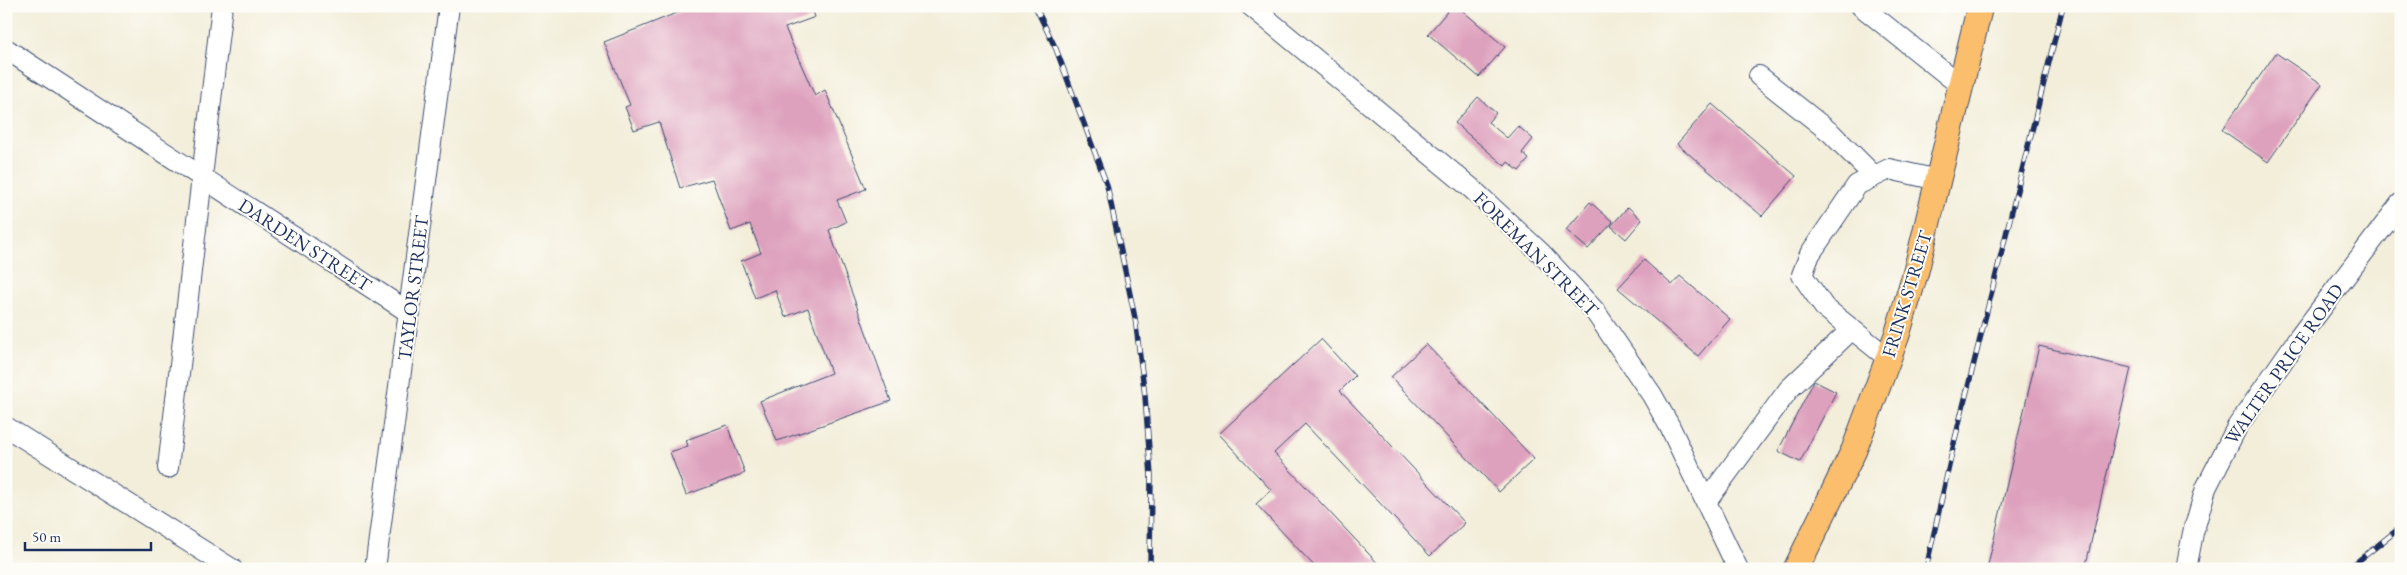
<svg xmlns="http://www.w3.org/2000/svg" width="2407" height="575" font-family="'EB Garamond',serif">
<rect width="100%" height="100%" fill="#fdfcf7"/>
<filter id="ink" filterUnits="userSpaceOnUse"><feTurbulence type="fractalNoise" baseFrequency=".02" numOctaves="2"/><feDisplacementMap in="SourceGraphic" scale="10" xChannelSelector="R" yChannelSelector="G"/><feConvolveMatrix kernelMatrix="1 2 1 2 8 2 1 2 1" color-interpolation-filters="sRGB"/></filter>
<filter id="wash" filterUnits="userSpaceOnUse"><feTurbulence type="fractalNoise" baseFrequency=".0096" numOctaves="4" result="noise"/><feDisplacementMap in="SourceGraphic" scale="20" xChannelSelector="R" yChannelSelector="G"/><feGaussianBlur stdDeviation="1.12" result="paint"/><feColorMatrix in="noise" values="0 0 0 0 0 0 0 0 0 0 0 0 0 0 0 0 0 1.4 0 .05"/><feComposite in="paint" operator="in"/></filter>
<g filter="url(#wash)">
<rect width="100%" height="100%" fill="#f3eeda"/>
<g id="blocks">
<path fill="#dea1bd" d="M694 6H811L815 17 785 28 815 96 825 90 866 189 837 200 846 222 829 230 891 401 777 441 760 401 831 373 808 308 785 317 775 290 755 298 741 261 761 253 750 224 731 231 712 179 680 188 659 122 634 130 625 107 630 105 604 42Z
M1452 6H1457L1505 47 1479 77 1428 34Z
M2276 53 2322 84 2268 162 2222 130Z
M1478 97 1496 113 1488 122 1507 138 1518 126 1533 139 1522 153 1529 159 1519 171 1508 162 1505 166 1455 123Z
M1712 104 1796 176 1762 216 1677 144Z
M1590 202 1613 222 1588 249 1566 230Z
M1628 207 1642 220 1626 239 1611 226Z
M1644 260 1672 285 1680 276 1730 319 1698 356 1618 288Z
M1321 339 1355 376 1340 391 1465 523 1430 556 1305 424 1274 453 1383 569H1317L1256 504 1271 490 1219 434Z
M1426 344 1534 459 1499 492 1391 377Z
M2039 346 2131 368 2095 525 2085 569H1987Z
M1814 381 1836 392 1800 462 1778 451Z
M727 425 745 473 686 495 670 452 688 446 686 440Z"/>
</g>
</g>
<g filter="url(#ink)">
<use href="#blocks" fill-opacity="0" stroke="#3b4c71" stroke-width="1"/>
<g fill="none" stroke-linecap="round" stroke-linejoin="round">
<defs>
<path id="minor" d="M1251 6 1471 188 1541 253 1594 310 1652 395 1670 427 1738 569
M1861 6 1961 86
M6 49 410 313
M1759 76 1831 133 1874 176
M1888 358 1824 307 1802 275 1810 254 1857 185 1889 169 1938 180
M6 427 232 569
M168 468 222 6
M1706 502 1789 389 1852 329
M375 569 449 6
M2186 569 2193 533 2206 488 2237 427 2298 339 2401 203"/>
<path id="major" d="M1796 569 1854 450 1897 335 1916 271 1980 6"/>
</defs>
<use href="#minor" stroke="#3b4c71" stroke-width="22"/>
<use href="#major" stroke="#3b4c71" stroke-width="27"/>
<use href="#minor" stroke="#fff" stroke-width="20"/>
<use href="#major" stroke="#fabe6d" stroke-width="25"/>
<defs>
<path id="rail" d="M1035 6 1056 49 1107 185 1135 318 1145 396 1151 476 1150 569
M1926 569 1955 439 2063 6
M2348 569 2401 527"/>
</defs>
<use href="#rail" stroke="#1b2f5e" stroke-width="5.5"/>
<use href="#rail" stroke="#fdfcf7" stroke-width="4" stroke-dasharray="11" stroke-linecap="butt"/>
</g>
</g>
<g text-anchor="middle" dominant-baseline="central" stroke-width="4" stroke-linejoin="round" paint-order="stroke">
<g font-size="19" fill="#1b2f5e" stroke="#fdfcf7">
<text transform="translate(305 245) rotate(33)">DARDEN STREET</text>
<text transform="translate(1536 254) rotate(45)">FOREMAN STREET</text>
<text transform="translate(413 288) rotate(-83)">TAYLOR STREET</text>
<text transform="translate(1907 294) rotate(-73)">FRINK STREET</text>
<text transform="translate(2284 364) rotate(-55)">WALTER PRICE ROAD</text>
</g>
</g>
<rect width="2407" height="575" fill="none" stroke="#fdfcf7" stroke-width="25"/>
<path d="M25 542v8h126v-8" fill="none" stroke="#1b2f5e" stroke-width="2.5"/>
<text x="32" y="542" font-size="15" fill="#1b2f5e" stroke="#fdfcf7" stroke-width="4" paint-order="stroke">50 m</text>
</svg>
